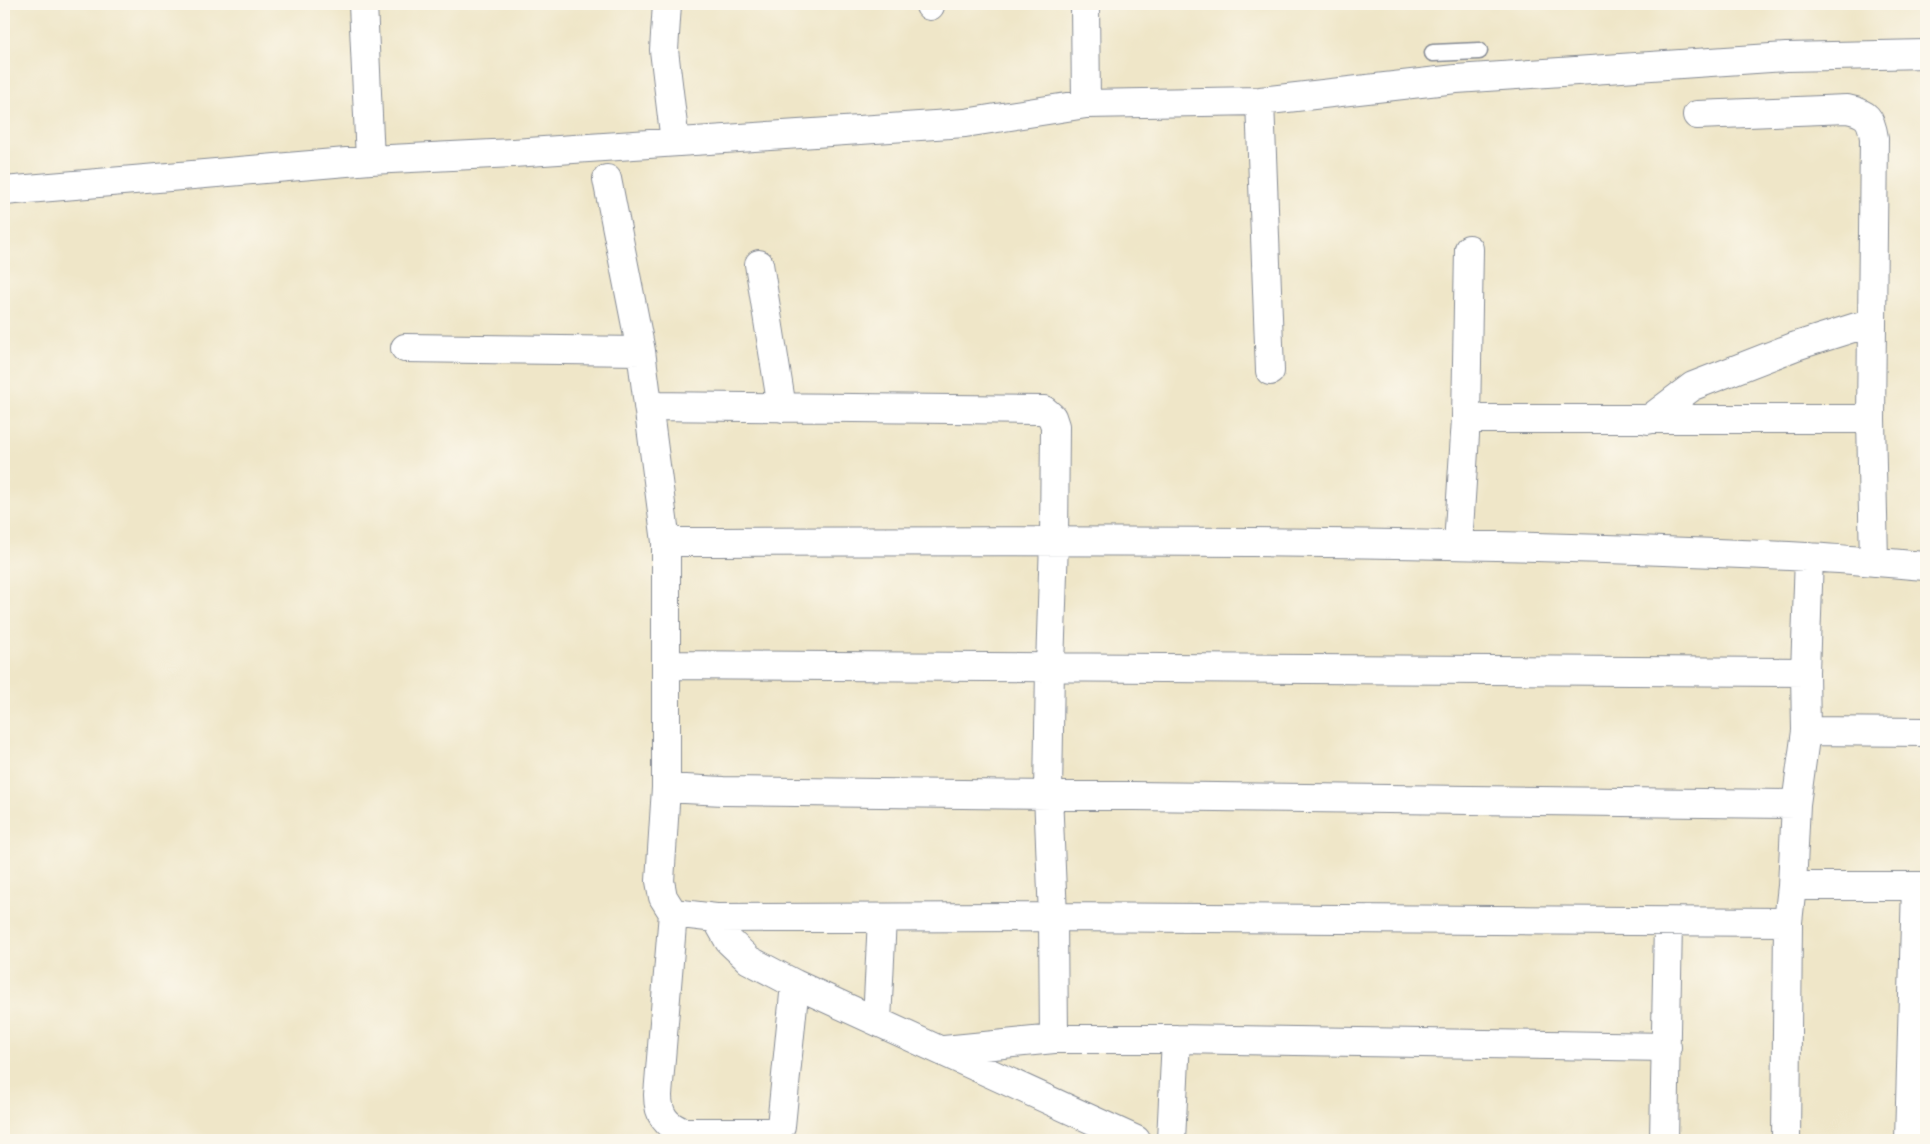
<svg xmlns="http://www.w3.org/2000/svg" width="1930" height="1144" font-family="'IM FELL DW Pica',serif">
<rect width="100%" height="100%" fill="#fbf7ec"/>
<filter id="ink" filterUnits="userSpaceOnUse"><feTurbulence type="fractalNoise" baseFrequency=".02" numOctaves="2"/><feDisplacementMap in="SourceGraphic" scale="10" xChannelSelector="R" yChannelSelector="G"/><feConvolveMatrix kernelMatrix="1 2 1 2 8 2 1 2 1" color-interpolation-filters="sRGB"/></filter>
<filter id="wash" filterUnits="userSpaceOnUse"><feTurbulence type="fractalNoise" baseFrequency=".0096" numOctaves="4" result="noise"/><feDisplacementMap in="SourceGraphic" scale="20" xChannelSelector="R" yChannelSelector="G"/><feGaussianBlur stdDeviation="1.12" result="paint"/><feColorMatrix in="noise" values="0 0 0 0 0 0 0 0 0 0 0 0 0 0 0 0 0 1.4 0 .05"/><feComposite in="paint" operator="in"/></filter>
<g filter="url(#wash)">
<rect width="100%" height="100%" fill="#efe6c8"/>
</g>
<g filter="url(#ink)">
<g fill="none" stroke-linecap="round" stroke-linejoin="round">
<defs>
<path id="lane" d="M1433 53 1479 51"/>
<path id="street" d="M363 4 370 160
M667 4 664 50 675 142
M1085 4 1086 104
M930 6V4
M1260 101 1270 371
M1697 115 1847 109C1867 113 1871 118 1874 138L1871 419 1874 562
M607 179 641 351 666 542
M4 191 370 160 513 153 965 123 1086 104 1260 101 1456 79 1786 57 1926 54
M759 264 782 408
M405 348 641 351
M648 406 1044 410 1052 417 1055 426 1054 541 1050 667 1048 794 1053 917 1054 1039
M1466 419 1469 249
M1648 420 1693 386 1796 346 1872 322
M1458 545 1466 419H1871
M667 665 1805 672
M1806 731 1926 732
M666 788 723 791 1796 804
M1792 886H1926
M673 913 658 1095C658 1115 666 1126 684 1132H773L781 1126 795 984
M716 918 1053 917 1788 922
M877 1021 882 918
M944 1050 1054 1039H1176L1667 1047
M1136 1140 795 984 749 960 729 941 716 918 673 913 663 897 660 881 666 788V542C1046 541 1427 538 1806 557 1846 559 1886 563 1926 566
M1171 1140 1176 1039
M1664 1140 1668 922
M1786 1140 1788 922 1792 886 1796 804 1806 731 1805 672 1809 557
M1909 1140 1916 886"/>
</defs>
<use href="#lane" stroke="#858a93" stroke-width="19"/>
<use href="#street" stroke="#858a93" stroke-width="30"/>
<use href="#lane" stroke="#fff" stroke-width="16"/>
<use href="#street" stroke="#fff" stroke-width="28"/>
</g>
</g>
<rect width="1930" height="1144" fill="none" stroke="#fbf7ec" stroke-width="20"/>
</svg>
